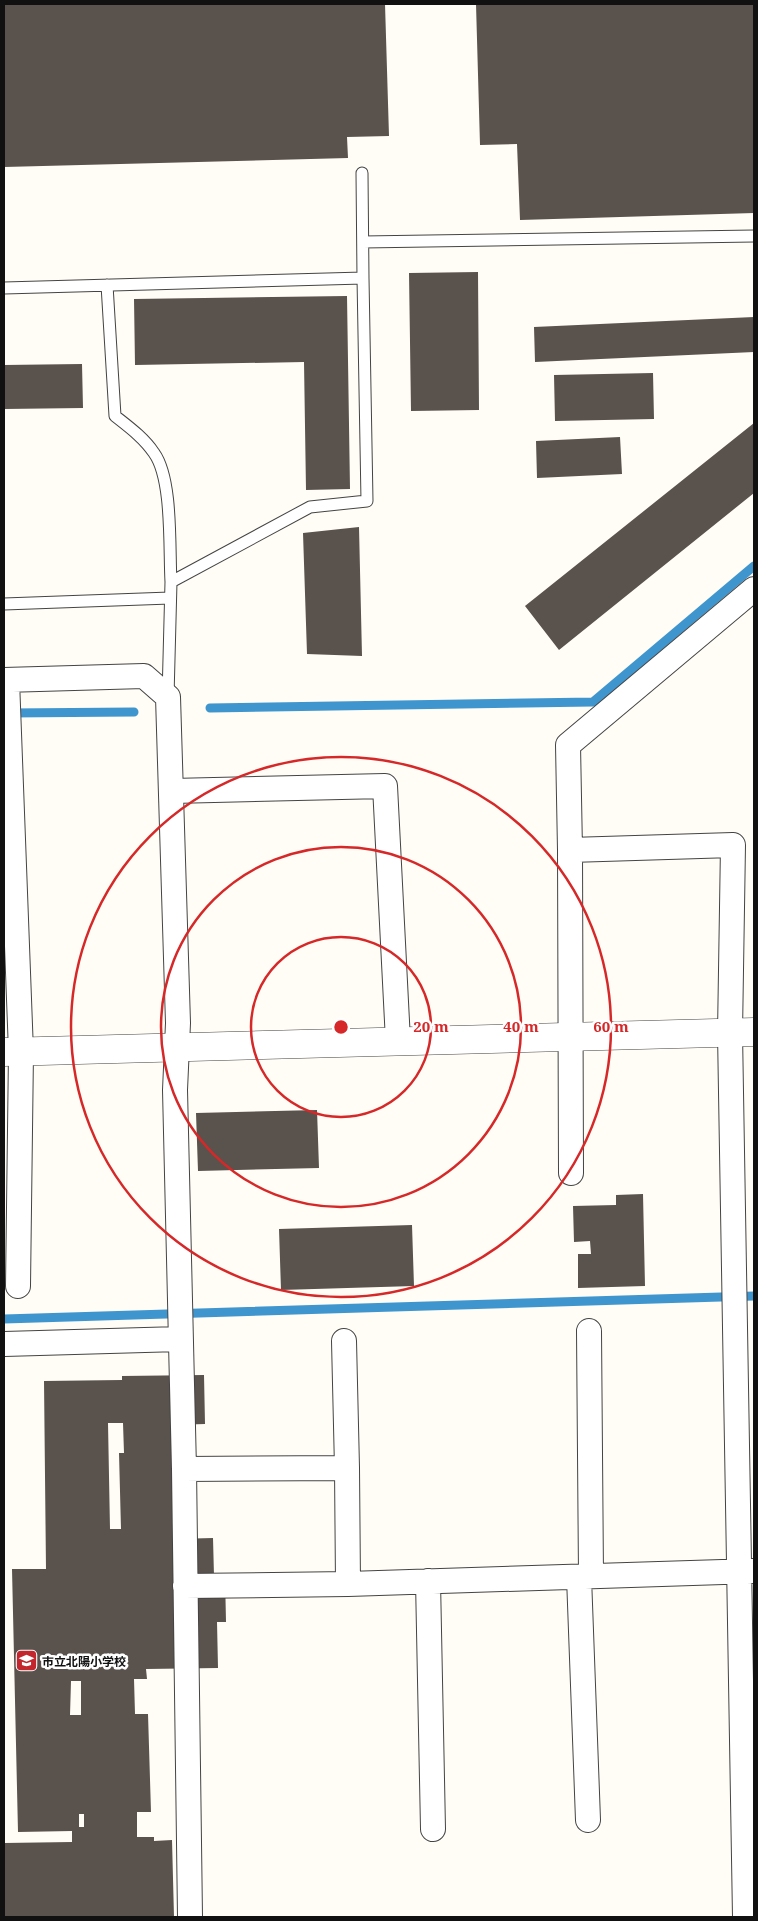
<svg xmlns="http://www.w3.org/2000/svg" width="758" height="1921" font-family="'Noto Serif','Noto Sans JP',serif">
<rect width="100%" height="100%" fill="#fffdf5"/>
<g fill="none" stroke-linecap="round" stroke-linejoin="round">
<path stroke="#3f96cf" stroke-width="9" d="M210 708 593 702 754 566
M9 713 134 712
M4 1319 754 1296"/>
</g>
<path fill="#5a524d" fill-rule="evenodd" d="M4 4H385L389 136 347 137 348 158 4 167Z
M476 4H754V213L520 220 517 144 480 145Z
M478 272 479 410 411 411 409 273Z
M347 296 350 489 306 490 304 362 135 365 134 299Z
M754 317V352L535 362 534 327Z
M82 364 83 408 4 409V365Z
M653 373 654 419 555 421 554 375Z
M754 423V493L559 650 525 606Z
M620 437 622 474 537 478 536 441Z
M359 527 362 656 307 654 303 533Z
M317 1110 319 1168 198 1171 196 1113Z
M643 1194 645 1286 578 1288V1254H591L590 1241 574 1242 573 1206 616 1205V1195Z
M412 1225 414 1286 281 1290 279 1229Z
M204 1375 205 1424 172 1425 175 1539 213 1538 214 1576H225L226 1622H217L218 1668 146 1669 147 1679H134L135 1714H148L151 1812H137V1837H154V1841L172 1840 174 1917H4V1843L72 1842V1831L18 1832 12 1569H46L44 1381 122 1380V1376ZM108 1423H123L124 1453H119L121 1529H110ZM71 1681H81V1715H70ZM79 1814H84V1827H79Z"/>
<g fill="none" stroke-linecap="round" stroke-linejoin="round">
<defs>
<path id="service" d="M362 173 363 278
M363 242 754 236
M107 285 115 416C129 427 144 438 154 453 173 479 169 549 171 582
M4 288 363 278 367 501 310 507 171 582 168 697
M4 604 170 598"/>
<path id="minor" d="M4 680 144 676 168 697 178 1023 175 1090 184 1469 190 1917
M7 680 21 1052 18 1286
M172 791 385 786 398 1041
M570 850 571 1173
M589 1331 591 1576
M344 1341 347 1468
M4 1344 180 1339
M184 1469 347 1468 348 1584 754 1571
M579 1577 588 1820
M428 1581 433 1829
M185 1586 348 1584
M745 1917 730 1033 733 845 570 850 568 745 754 589"/>
<path id="tertiary" d="M4 1052 754 1032"/>
</defs>
<use href="#service" stroke="#444" stroke-width="13"/>
<use href="#minor" stroke="#444" stroke-width="26"/>
<use href="#tertiary" stroke="#444" stroke-width="29"/>
<use href="#service" stroke="#fff" stroke-width="11"/>
<use href="#minor" stroke="#fff" stroke-width="24"/>
<use href="#tertiary" stroke="#fff" stroke-width="28"/>
</g>
<g fill="none" stroke="#d62828" stroke-width="2.5">
<circle cx="341" cy="1027" r="90"/>
<circle cx="341" cy="1027" r="180"/>
<circle cx="341" cy="1027" r="270"/>
</g>
<defs>
<symbol id="school-square" viewBox="-11 -11 22 22"><rect x="-9" y="-9" width="18" height="18" rx="4" fill="#c4262e" stroke="#fff"/><path d="M0-5L7-2L0 1L-7-2ZM-4 1L0 2.5L4 1V4Q0 6-4 4Z" fill="#fff"/></symbol>
</defs>
<g fill-rule="evenodd">
<use href="#school-square" x="14" y="1648" width="25" height="25"/>
</g>
<g text-anchor="middle" dominant-baseline="central" stroke-width="5" stroke-linejoin="round" paint-order="stroke">
<g font-size="12" font-weight="bold" fill="#111" stroke="#fff" text-anchor="start">
<text x="42" y="1661">市立北陽小学校</text>
</g>
</g>
<circle cx="341" cy="1027" r="8" fill="#d62828" stroke="#fff" stroke-width="2.5"/>
<g font-size="15" text-anchor="middle" font-weight="bold" fill="#d62828" stroke="#fff" stroke-width="5" stroke-linejoin="round" paint-order="stroke">
<text x="431" y="1032">20 m</text>
<text x="521" y="1032">40 m</text>
<text x="611" y="1032">60 m</text>
</g>
<rect width="758" height="1921" fill="none" stroke="#111111" stroke-width="10"/>
</svg>
